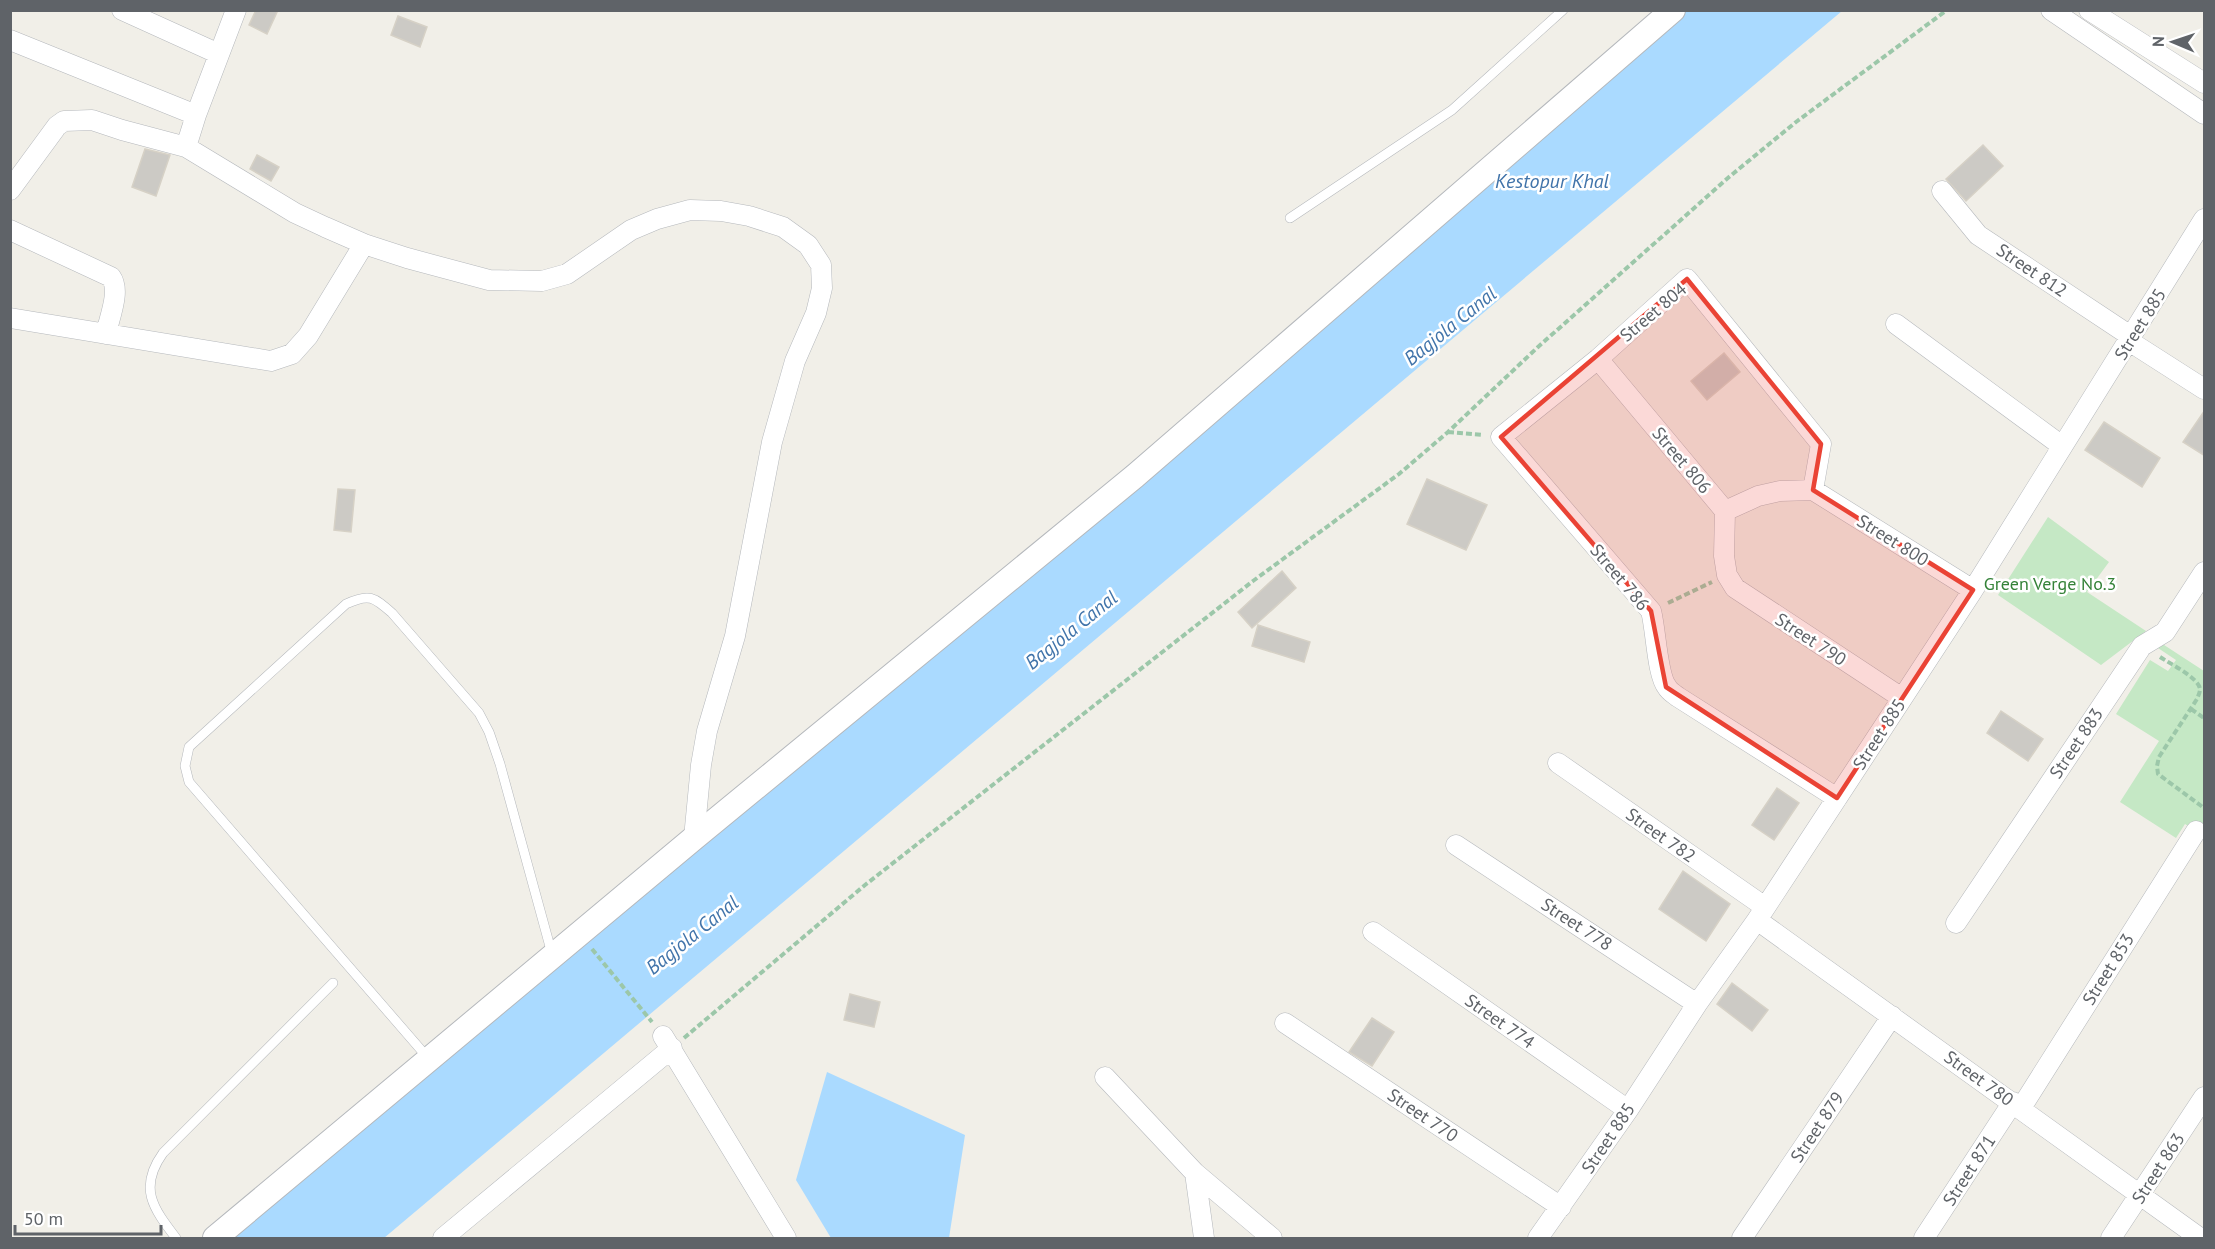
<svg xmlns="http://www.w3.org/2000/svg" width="2215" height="1249" font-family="'PT Sans',sans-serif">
<rect width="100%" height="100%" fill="#f1efe8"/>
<path fill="#c5e8c5" d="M2048 517 2109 562 2087 592 2146 631 2101 665 1998 595Z
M2161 643 2204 671V836L2185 824 2176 838 2120 802 2159 741 2116 714 2150 660 2168 671 2176 660 2158 648Z"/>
<path fill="#aadaff" d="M1668 11H1842L384 1238H210Z
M827 1072 965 1135 949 1238H831L796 1180Z"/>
<path fill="#cccac5" stroke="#d6d1c6" stroke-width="1.5" d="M256 10H278L267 34 249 25Z
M398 16 427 27 420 47 391 35Z
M1983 145 2003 166 1966 201 1946 179Z
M145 149 170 155 156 196 132 187Z
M257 155 279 167 271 181 250 169Z
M1724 353 1740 372 1707 400 1691 381Z
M2205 410V456L2183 442Z
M2104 422 2160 458 2142 487 2085 450Z
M1427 479 1487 505 1466 550 1407 524Z
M338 489 355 490 351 532 334 530Z
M1282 571 1296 588 1252 628 1238 612Z
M1258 625 1310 642 1304 662 1252 646Z
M2001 711 2043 739 2028 761 1987 733Z
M1777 788 1799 803 1774 840 1752 825Z
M1683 871 1730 904 1706 941 1659 909Z
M1732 983 1768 1010 1752 1031 1717 1004Z
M850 994 880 1002 874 1027 844 1020Z
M1372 1018 1394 1032 1372 1066 1349 1052Z"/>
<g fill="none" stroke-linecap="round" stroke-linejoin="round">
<defs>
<path id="service" d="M1290 218 1452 110 1563 10
M428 1058 189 782 185 766 189 747 346 604C369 593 374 597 392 613L479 713 489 732 500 764 552 954
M176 1238C153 1208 138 1188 163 1153L333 983"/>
<path id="minor" d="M122 10 219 54
M2051 10 2204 114
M2089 10 2204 83
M10 40 196 115
M186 147 196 115 236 10
M10 190 57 126 64 121 92 120 122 130 186 147 295 213 325 227 364 244 407 258 489 280 542 281 567 274 631 230 657 219 690 210 721 211 749 216 783 227 808 245 821 265 822 288 816 313 795 361 772 442 735 636 707 731 701 765 694 838
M1942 191 1978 235 2132 337
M10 230 111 277C121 291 109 318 106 334
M10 318 271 361 292 354 308 336 364 244
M1896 324 2062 446
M2129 341 2204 389
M1598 359 1725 511 1724 556 1727 575 1735 588 1902 698
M1813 490 1821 444 1687 279 1598 359 1501 437 1651 611C1656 629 1657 675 1667 687 1669 691 1674 694 1678 697L1837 798
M1813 490 1973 590
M1725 511 1758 496 1780 491 1813 490
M1558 763 1765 907
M1456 845 1697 1004
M1757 920 2200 1238
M1956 923 2142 646 2165 632 2204 572
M1373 932 1628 1110
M1285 1023 1561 1207
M663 1036 786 1238
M1105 1077 1195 1173 1204 1238
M2021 1108 2196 831
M1195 1173 1272 1238
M443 1238 672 1048
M1538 1238 1628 1110 1697 1004 1757 920 1837 798 1973 590 2204 219
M1742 1238 1892 1016
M1924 1238 2013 1102
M2111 1238 2204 1097"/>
<path id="tertiary" d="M215 1238 694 838 1135 476 1673 10"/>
</defs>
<use href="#service" stroke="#b5b8bc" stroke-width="10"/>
<use href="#minor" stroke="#b5b8bc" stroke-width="21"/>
<use href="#tertiary" stroke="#b5b8bc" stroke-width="26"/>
<path stroke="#9cc7a9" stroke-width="4" stroke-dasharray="6 3" stroke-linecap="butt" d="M1448 432 1483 435
M1668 603 1712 582
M2160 657C2169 663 2199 678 2200 689 2200 693 2198 696 2197 699L2159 757 2157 766 2158 774 2204 808
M2191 709 2204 718
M592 949 652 1022
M684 1038 865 885 1253 581 1399 474 1448 432 1538 347 1729 177 1796 122 1947 10"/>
<use href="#service" stroke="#fff" stroke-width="9"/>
<use href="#minor" stroke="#fff" stroke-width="20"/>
<use href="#tertiary" stroke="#fff" stroke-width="24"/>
</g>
<path fill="#ea4335" fill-opacity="0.2" stroke="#ea4335" stroke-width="4.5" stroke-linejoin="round" d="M1687 279 1821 444 1813 490 1973 590 1837 798 1666 687 1651 611 1501 437Z"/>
<g text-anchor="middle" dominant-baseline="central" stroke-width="5" stroke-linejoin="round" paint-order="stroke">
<g font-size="18" fill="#5f6368" stroke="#fff">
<text transform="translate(2032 270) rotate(34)">Street 812</text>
<text transform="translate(1653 312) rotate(-40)">Street 804</text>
<text transform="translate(2140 324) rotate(-58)">Street 885</text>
<text transform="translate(1682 460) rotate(50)">Street 806</text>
<text transform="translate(1893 540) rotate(32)">Street 800</text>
<text transform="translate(1620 577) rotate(50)">Street 786</text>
<text transform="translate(1811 639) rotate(33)">Street 790</text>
<text transform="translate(1879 734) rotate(-57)">Street 885</text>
<text transform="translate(2076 743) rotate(-56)">Street 883</text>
<text transform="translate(1661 835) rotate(35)">Street 782</text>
<text transform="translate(1577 924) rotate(33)">Street 778</text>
<text transform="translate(2108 969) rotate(-58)">Street 853</text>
<text transform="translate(1500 1021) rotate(35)">Street 774</text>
<text transform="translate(1979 1078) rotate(36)">Street 780</text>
<text transform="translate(1423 1115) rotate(34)">Street 770</text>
<text transform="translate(1817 1127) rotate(-56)">Street 879</text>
<text transform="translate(1608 1138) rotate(-56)">Street 885</text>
<text transform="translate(2158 1168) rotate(-57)">Street 863</text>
<text transform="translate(1969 1170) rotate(-57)">Street 871</text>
</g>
<g font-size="18" fill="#348238" stroke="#fff">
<text x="2050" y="583">Green Verge No.3</text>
</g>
<g font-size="20" font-style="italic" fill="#4174aa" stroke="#fff">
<text x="1552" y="181">Kestopur Khal</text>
<text transform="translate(1450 326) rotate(-39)">Bagjola Canal</text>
<text transform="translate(1071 630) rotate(-39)">Bagjola Canal</text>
<text transform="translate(692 935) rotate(-39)">Bagjola Canal</text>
</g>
</g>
<rect width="2215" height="1249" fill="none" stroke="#5f6368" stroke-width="24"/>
<g transform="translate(2173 42) rotate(272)" stroke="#ffffff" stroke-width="4.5" paint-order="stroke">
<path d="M0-4.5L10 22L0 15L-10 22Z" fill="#5f6368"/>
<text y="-9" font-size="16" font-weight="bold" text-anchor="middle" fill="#5f6368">N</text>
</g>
<path d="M15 1225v9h146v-9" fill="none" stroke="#5f6368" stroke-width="3"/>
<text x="24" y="1225" font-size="18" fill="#5f6368" stroke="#ffffff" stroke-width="4.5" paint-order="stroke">50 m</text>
</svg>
